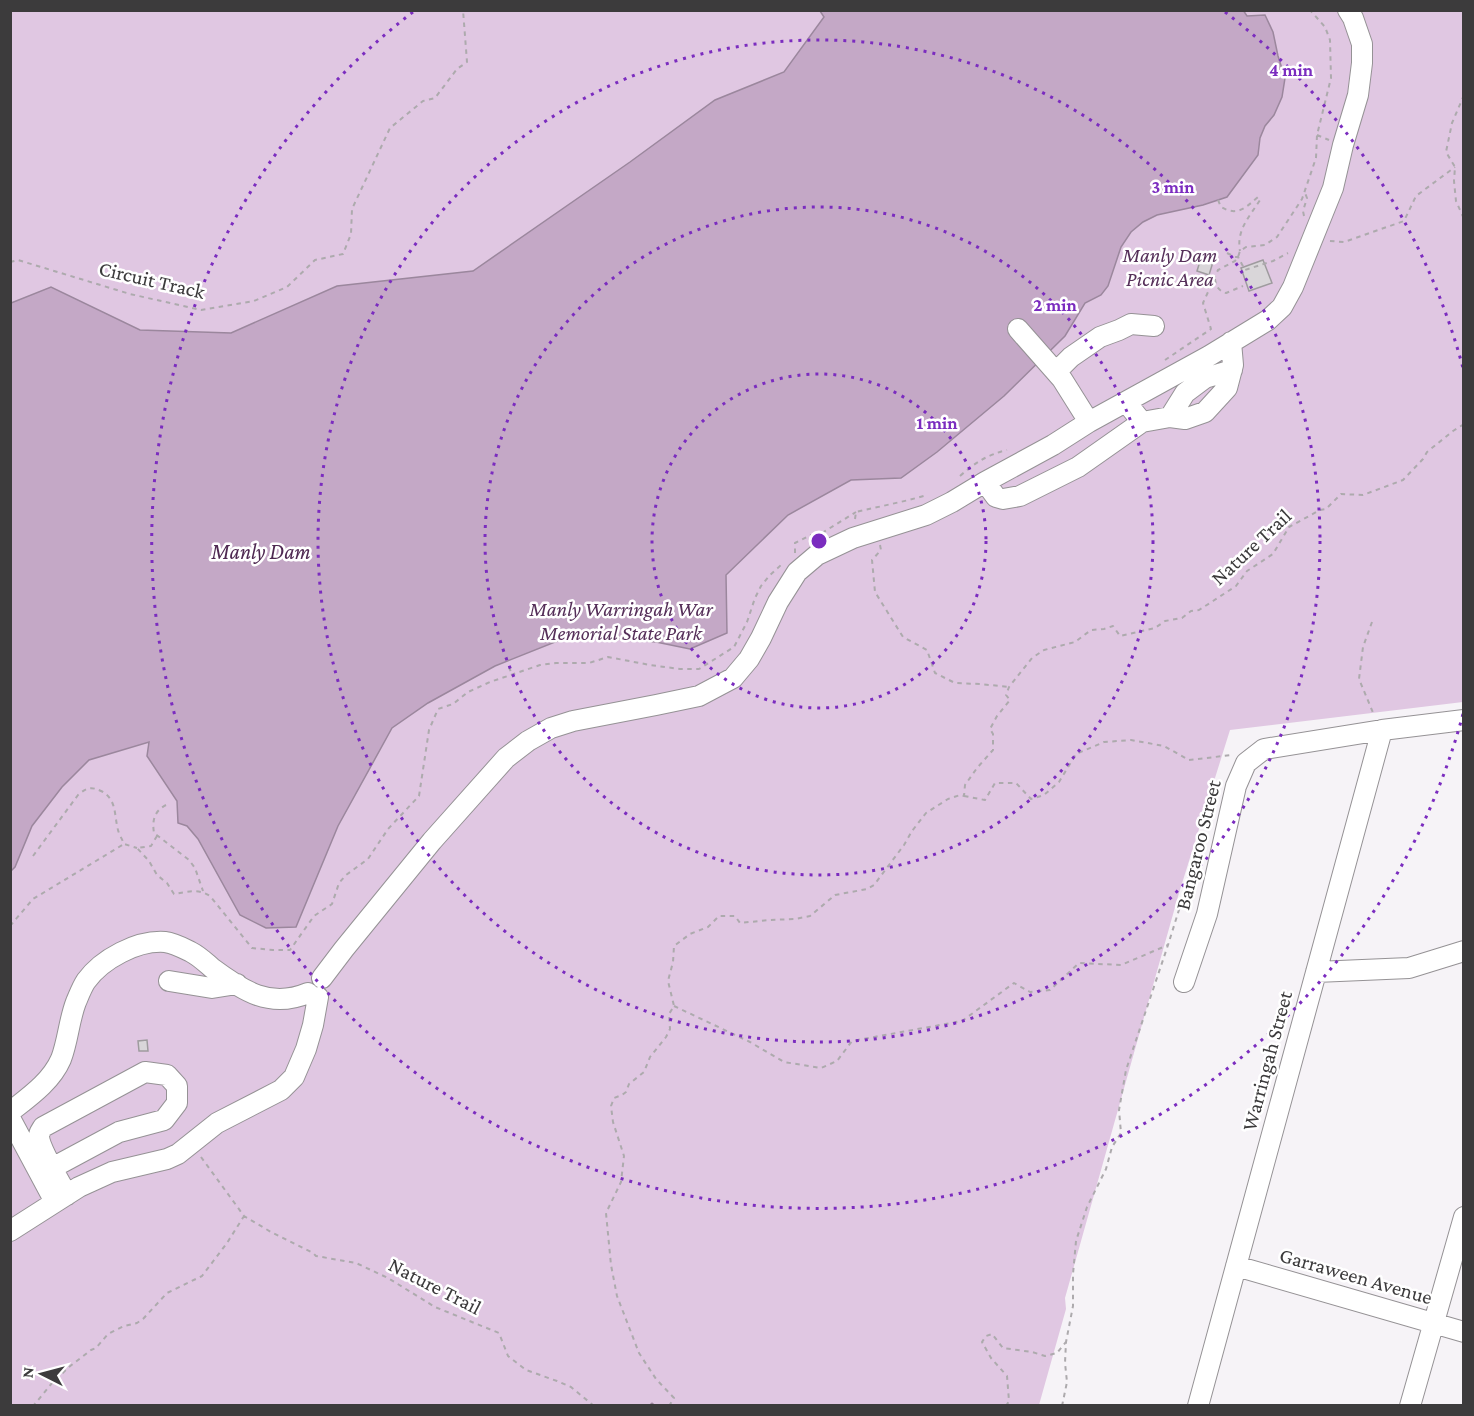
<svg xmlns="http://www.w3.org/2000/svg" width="1474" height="1416" font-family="'Crimson Pro',serif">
<rect width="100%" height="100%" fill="#f6f3f7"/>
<path fill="#e0c7e2" d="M10 11H1463V702L1230 730 1179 893 1065 1298 1066 1309 1039 1405H11Z"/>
<path fill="#c4a8c6" stroke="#9b879d" stroke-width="1.5" d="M1243 10 1247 16 1265 15 1273 32 1278 56 1285 78 1282 97 1274 115 1265 126 1260 138 1258 155 1227 197 1203 205 1157 215 1143 222 1131 232 1121 247 1108 286 1101 295 1085 303 1065 336 1004 396 937 452 901 478 851 480 788 515 726 575 727 633 690 649 656 642 575 634 495 666 428 703 392 728 338 826 296 927 266 928 240 915 198 839 187 826 178 823 177 801 147 756 149 742 89 760 62 787 32 826 15 867 11 871V303L51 287 140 330 231 333 337 286 473 271 630 162 715 100 784 72 824 17 820 11Z"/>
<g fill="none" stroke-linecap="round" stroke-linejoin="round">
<path stroke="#9b879d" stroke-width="4.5" d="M652 1405 653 1406"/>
</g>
<path fill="#d9d6d9" stroke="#9e9b9e" stroke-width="1.5" d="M1201 258 1213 262 1209 275 1197 271Z
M1263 260 1272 283 1249 291 1241 268Z
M147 1040 148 1051H139L138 1041Z"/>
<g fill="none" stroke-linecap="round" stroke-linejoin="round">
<defs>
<path id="minor" d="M1018 329 1062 379 1089 422
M1056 372 1071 357 1100 337 1119 330 1131 324 1154 326
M1170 417 1185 393 1205 378 1232 370
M1142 422 1170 417 1185 419 1205 412 1227 388 1233 365 1231 342
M985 482 996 497 1003 499 1020 496 1078 467 1142 422 1126 402
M1316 972 1409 968 1464 951
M322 978 344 949 432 841 506 758 528 741 551 728 573 721 656 705 699 696 733 678 749 659 761 638 778 602 797 572 817 555 853 538 926 515 952 502 985 482 1053 445 1089 422 1209 356 1268 320 1282 307 1293 287 1333 188 1343 145 1358 95 1362 63V44L1353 18 1348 10
M169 981 212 988 237 984
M1184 982 1207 914 1236 786 1246 763 1264 749 1382 730 1464 720
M10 1112C29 1097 51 1082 61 1059 68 1041 69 1020 76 1002 79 995 82 987 86 981 102 959 137 940 165 942 174 943 183 948 191 952 199 956 205 962 212 968 243 991 270 1009 308 993
M10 1118 55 1202
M52 1168 119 1132 164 1120 177 1103V1086L167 1075 145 1072 43 1127C41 1131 39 1132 39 1136 39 1147 61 1184 67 1195
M10 1231 79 1187 112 1172 167 1159 178 1154 217 1123 281 1090 294 1077 306 1049 313 1025 318 997
M1236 1266 1464 1332
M1198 1406 1382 730
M1410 1406 1464 1217"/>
</defs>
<use href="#minor" stroke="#959295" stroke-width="22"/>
<path stroke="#adaaad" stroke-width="2" stroke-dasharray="4.5 4.5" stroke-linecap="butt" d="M1464 95 1452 123 1446 152 1455 167 1454 181 1456 201 1464 219
M1317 135 1329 140
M1218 200 1221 207C1238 217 1246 207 1258 197L1260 200C1250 216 1236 230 1240 251
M1304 216 1303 211 1307 198 1305 193
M1330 241 1344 242 1404 221 1416 196 1455 167
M1227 253 1235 257H1238L1245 270 1273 261 1288 253
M10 262 18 260 130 294 201 310 254 301 287 287 315 260 343 254 351 234 352 209 390 128 423 101 435 98 457 69 467 62 463 10
M1215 279C1216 287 1219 291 1226 293L1243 286
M1165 360 1211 329 1203 303 1218 270 1235 261 1238 257 1240 251 1246 247 1265 245 1277 237 1302 199 1316 158 1317 135 1331 78 1330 40 1325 27 1310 10
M960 476C976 462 987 455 1007 450
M855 519 856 512 909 500 927 495
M822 533 856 512
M880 545 881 550 872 560 875 592 903 637 927 650 935 673 955 683 980 684 1009 687
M795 553V543L811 535H817
M1372 622 1363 647 1359 679 1374 715
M509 667 512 675
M964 796 985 800 995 783H1016L1031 799 1044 795 1059 782 1076 754 1104 742 1131 740 1164 746 1189 760 1232 755
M166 805C154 811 152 821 154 833L189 860 195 868 203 891
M157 836 151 846 137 848 149 861 157 875 167 883 174 894C187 892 198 888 210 896L252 948 273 950H290L314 916 332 904 339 883 346 875 368 859 388 829 419 796 429 730 438 709 453 704 468 692 490 682 540 665 556 663H589L608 657 650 665 680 669H699L734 647 747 622 755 598 761 586 769 576 781 565
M33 856 78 795C86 788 91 786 101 791 117 799 114 815 118 830 119 834 122 839 124 844L137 848
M10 926 33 899 124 844
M674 1006 750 1042 784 1062 821 1068 837 1061 852 1041 962 1021 1014 983 1030 992 1050 990 1079 963 1121 965 1168 945
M201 1157 244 1216 271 1232 313 1253 316 1256 356 1263 388 1278 435 1307 499 1333 508 1356 526 1370 557 1381 571 1387 594 1406
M10 1405 13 1406
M32 1406 34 1405 52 1383 69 1367 91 1350 96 1348 108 1334 124 1326 137 1323 143 1319 167 1293 202 1276 227 1243 244 1216
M669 1406 674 1398 656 1379 639 1353 617 1296 611 1265 606 1213 621 1182 624 1156 613 1122 611 1106 614 1098 622 1095 626 1092 629 1084 644 1072 650 1057 666 1037 670 1029 669 1014 674 1006 668 981 673 962 674 946 690 934 708 927 719 916H735L740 923 769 920 795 919 810 916 835 895 867 889 874 885 904 845 912 831 926 813 948 799 960 795 964 796 965 785 977 768 993 750V734L990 729 997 716 1010 700 1006 695 1009 687 1032 658 1044 650 1075 642 1091 630 1104 629 1113 626 1120 636 1155 628 1165 621 1182 618 1191 611 1199 610 1213 601 1236 586 1247 571 1273 554 1289 527 1320 510 1326 509 1341 494 1363 495 1403 480 1423 459 1427 452 1453 431 1464 424
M1006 1406 1009 1401 1007 1376 991 1358 982 1342 986 1336 992 1334 1003 1348 1032 1352 1045 1356 1057 1353 1066 1342
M1062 1406 1067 1382 1065 1363 1066 1342 1073 1306V1274L1076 1241 1087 1207 1106 1169 1112 1147 1121 1133 1119 1110 1126 1070 1168 945 1207 820 1213 813"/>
<use href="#minor" stroke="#fff" stroke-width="20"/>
</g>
<g fill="none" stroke="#7b2cbf" stroke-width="3" stroke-dasharray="3 6">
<circle cx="819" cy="541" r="167"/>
<circle cx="819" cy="541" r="334"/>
<circle cx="819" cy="541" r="501"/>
<path d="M1463 714A667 667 0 1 1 413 12M1225 12A667 667 0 0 1 1463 368"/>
</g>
<g text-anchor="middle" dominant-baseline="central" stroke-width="5" stroke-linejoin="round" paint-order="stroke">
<g font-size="21" font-style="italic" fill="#552f59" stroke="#fff">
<text x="1170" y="255">Manly Dam<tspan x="1170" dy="24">Picnic Area</tspan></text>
<text x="621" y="609">Manly Warringah War<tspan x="621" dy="24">Memorial State Park</tspan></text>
</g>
<g font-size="21" fill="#3c3b3c" stroke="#fff">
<text transform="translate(152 280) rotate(13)">Circuit Track</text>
<text transform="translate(1251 547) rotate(-43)">Nature Trail</text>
<text transform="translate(1198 845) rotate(-76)">Bangaroo Street</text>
<text transform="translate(1267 1061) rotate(-75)">Warringah Street</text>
<text transform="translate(1356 1276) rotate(16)">Garraween Avenue</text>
<text transform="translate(435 1286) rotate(27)">Nature Trail</text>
</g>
<g font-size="22" font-style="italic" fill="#4e2851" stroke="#fff">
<text x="261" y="551">Manly Dam</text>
</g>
</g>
<circle cx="819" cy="541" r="9" fill="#7b2cbf" stroke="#fff" stroke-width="3"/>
<g font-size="18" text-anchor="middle" font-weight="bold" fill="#7b2cbf" stroke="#fff" stroke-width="5" stroke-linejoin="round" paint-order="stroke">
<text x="1291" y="76">4 min</text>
<text x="1173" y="193">3 min</text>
<text x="1055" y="311">2 min</text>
<text x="937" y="429">1 min</text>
</g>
<rect width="1474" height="1416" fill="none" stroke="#3c3b3c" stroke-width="24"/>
<g transform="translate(42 1374) rotate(276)" stroke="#ffffff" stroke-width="4.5" paint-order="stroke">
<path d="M0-4.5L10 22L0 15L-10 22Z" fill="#3c3b3c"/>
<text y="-9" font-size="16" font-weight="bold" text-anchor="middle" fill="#3c3b3c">N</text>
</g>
</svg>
